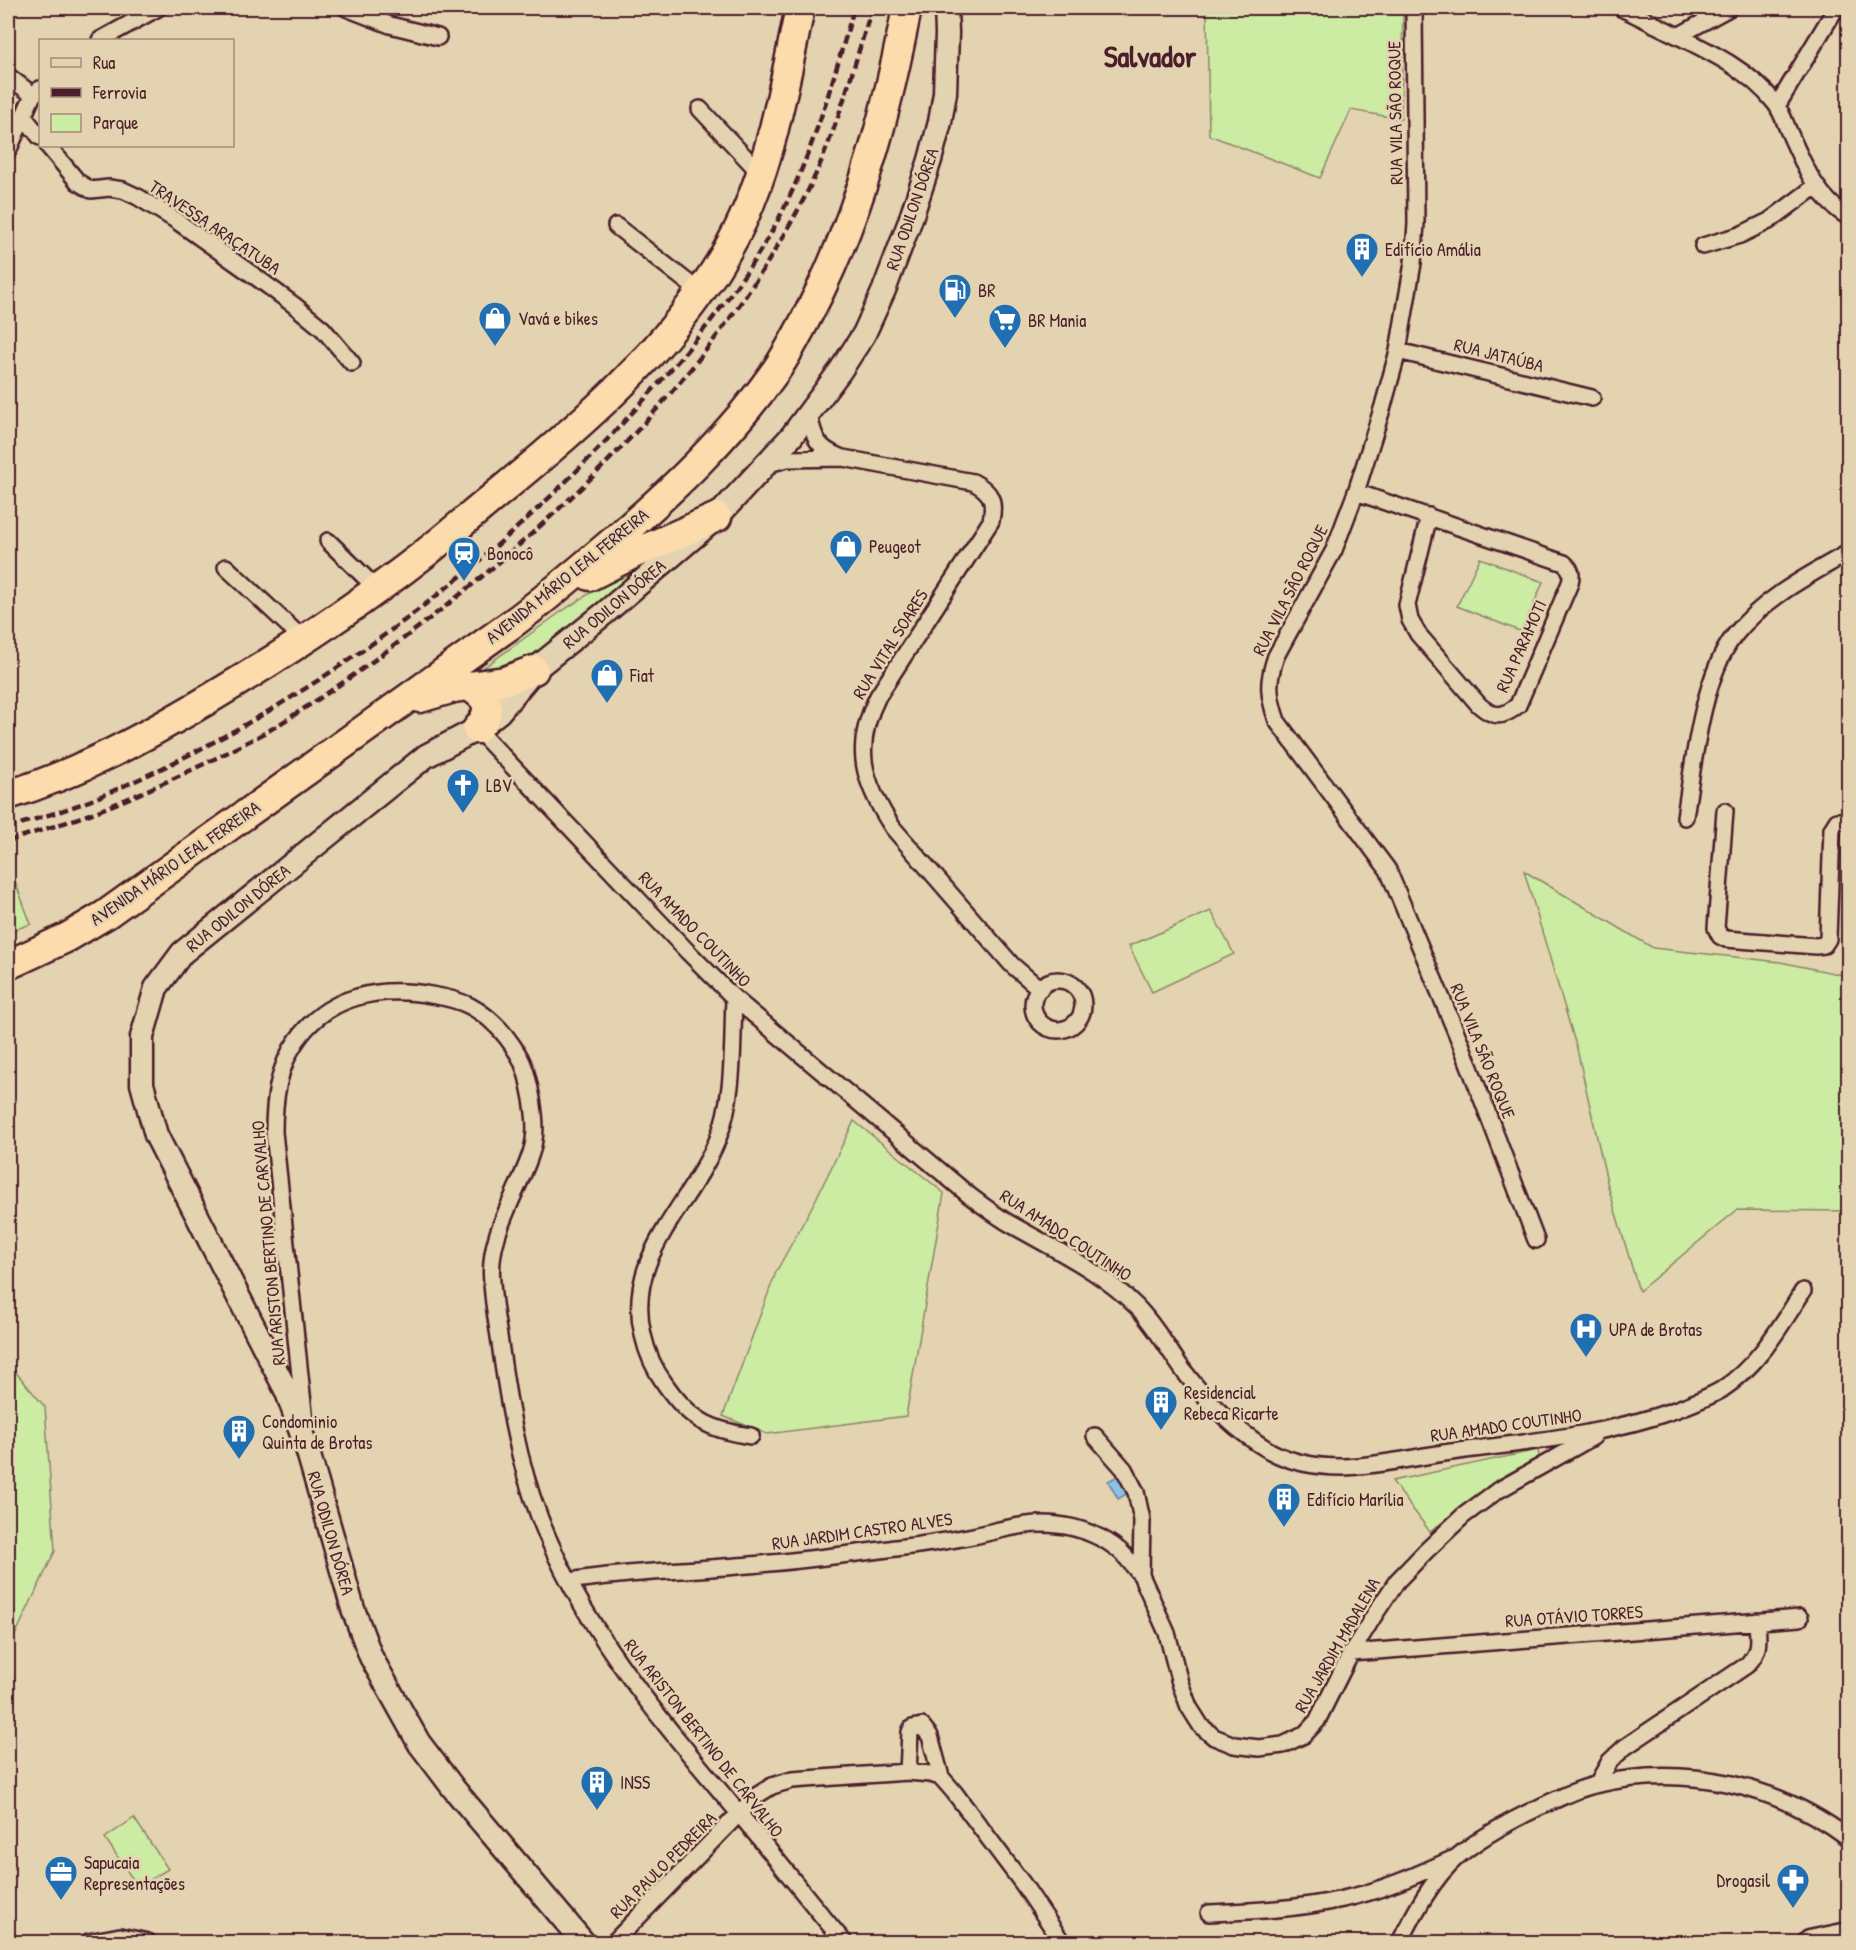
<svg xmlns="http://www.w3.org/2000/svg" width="1856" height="1950" font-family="'Patrick Hand',sans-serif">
<rect width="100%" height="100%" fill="#e4d3b0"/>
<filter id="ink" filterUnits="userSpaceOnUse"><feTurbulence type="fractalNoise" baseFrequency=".0167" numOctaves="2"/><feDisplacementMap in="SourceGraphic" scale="12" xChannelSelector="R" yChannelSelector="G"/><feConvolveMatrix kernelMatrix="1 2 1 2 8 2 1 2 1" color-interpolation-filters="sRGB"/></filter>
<g filter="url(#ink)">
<path fill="#cceba3" stroke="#8b8567" stroke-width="1.5" d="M1207 8H1403L1401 119 1351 110 1320 178 1209 135Z
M1480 558 1543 582 1522 632 1457 606Z
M653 560 556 641 514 672 472 676 562 611 609 581Z
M1524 871 1653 948 1780 962 1848 976V1211L1737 1210 1639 1291 1608 1186 1577 1049Z
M14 879 31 924 8 932V881Z
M1211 911 1234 954 1152 992 1129 946Z
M854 1121 944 1193 906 1416 767 1434 723 1416 776 1272 814 1203Z
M8 1363 45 1407 55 1551 8 1650Z
M1538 1450 1539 1457 1495 1481 1430 1532 1392 1481Z
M134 1818 168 1869 138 1887 105 1838Z"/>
<path fill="#89c1e8" stroke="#70809c" stroke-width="1.5" d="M1118 1476 1128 1493 1118 1499 1108 1481Z"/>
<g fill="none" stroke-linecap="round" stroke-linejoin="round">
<defs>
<path id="street" d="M346 8 390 25 438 37
M1414 8 1416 224 1413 263 1398 351 1383 406 1356 492 1334 550 1276 656C1267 682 1268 695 1277 721L1388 870 1461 1044 1536 1240
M1621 8C1635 14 1648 21 1662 28 1702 48 1747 67 1775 103 1782 112 1785 123 1789 132 1804 165 1816 197 1848 217
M1678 36 1729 8
M100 40 158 8
M8 76 33 95
M1777 106 1836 8
M700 109 760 173
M24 117 40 137
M48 146 78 182 91 190 109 188 123 190 138 197 174 219 260 280 294 305 323 329 352 363
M8 151 33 95 40 89
M616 226 700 292
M1703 246 1740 235 1769 221 1816 186
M1398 351 1592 398
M809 415C814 438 817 448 840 457
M768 464 787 459 843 458 973 482C992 492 995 501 991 521L878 696C852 748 863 782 893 828L1012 965 1040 989
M1356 492 1564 563C1572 570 1572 574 1570 583L1518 705C1503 718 1494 718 1479 705L1418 634 1410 620 1407 605 1429 516
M328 541 377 589
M226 567 304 640
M477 729 688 952 734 998 970 1196C982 1205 994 1214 1007 1222 1050 1247 1100 1270 1136 1306 1155 1325 1167 1348 1183 1370 1207 1402 1236 1431 1270 1451 1292 1463 1318 1467 1342 1467 1379 1466 1414 1457 1451 1452 1526 1442 1603 1436 1675 1410 1691 1404 1707 1398 1721 1390 1758 1366 1780 1327 1803 1291
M1725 811 1716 928 1720 936 1726 939 1816 946 1824 945 1828 939 1832 829 1837 821H1848
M1685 817C1693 766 1702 677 1734 636 1763 599 1807 576 1848 553
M1033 1005a25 25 0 1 1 50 0a25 25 0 1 1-50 0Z
M734 998C732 1045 735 1097 717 1141 689 1208 624 1256 643 1335 647 1353 654 1369 665 1384 689 1419 709 1430 751 1436
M305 1422 274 1132C274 1100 278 1067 297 1040 328 995 380 986 431 995 444 997 458 1000 470 1006 491 1017 506 1034 518 1054 526 1067 529 1084 532 1099 535 1117 537 1135 531 1153 517 1196 487 1235 492 1282 493 1303 497 1323 500 1343 508 1402 518 1461 539 1516 582 1629 660 1719 736 1810 773 1854 807 1899 844 1942
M1095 1436 1124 1469 1136 1492 1142 1520 1141 1575 1167 1633 1180 1683 1189 1707 1201 1726 1214 1737 1234 1745 1259 1748 1283 1745 1304 1735 1317 1721 1351 1653 1375 1614 1397 1581 1426 1551 1463 1516 1497 1491 1593 1437
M570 1581C625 1572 681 1571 737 1566 791 1562 843 1555 896 1548 922 1545 947 1541 973 1536 1002 1530 1027 1521 1058 1525 1079 1527 1104 1537 1120 1551 1128 1558 1134 1568 1141 1575
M1351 1653 1800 1618
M908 1772 910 1732 912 1728 922 1726 930 1736 941 1777
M1597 1784 1610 1761 1625 1747 1747 1665C1761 1650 1758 1640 1757 1621
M1209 1913C1254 1911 1299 1909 1343 1899 1381 1891 1417 1875 1452 1859
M88 1942 120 1936 148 1942
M614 1942 756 1796 772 1786 792 1780 908 1772 930 1774 941 1777 954 1792 1023 1884 1062 1942
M1400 1942C1415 1912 1432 1879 1458 1856 1482 1836 1512 1820 1540 1807 1559 1798 1579 1788 1599 1784 1685 1764 1778 1785 1848 1838"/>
<path id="secondary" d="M583 1942 454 1789 419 1743 371 1657 353 1609 308 1452 287 1392 156 1135 142 1084V1037L156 988 182 953 426 756 477 729 499 712 534 670 606 612 717 517 791 437 840 371 864 334 884 290 910 221 930 160 940 122 945 93 947 33 946 8
M1810 1942 1848 1934"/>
<path id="highway" d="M590 576 631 555 717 517
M467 685C487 697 495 708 477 729
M420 698 454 688 505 681 534 670
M8 795C79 773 145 737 209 699 283 655 355 608 423 555 446 537 468 518 491 499 578 428 668 352 725 254 769 180 783 90 800 8
M8 965 68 937 105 915 513 623C547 598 579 570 611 543 672 491 731 435 777 369 793 345 806 319 819 293 863 202 888 107 907 8"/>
</defs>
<use href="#street" stroke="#4a1f2b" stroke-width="20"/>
<use href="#secondary" stroke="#4a1f2b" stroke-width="27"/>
<use href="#highway" stroke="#4a1f2b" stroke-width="33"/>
<use href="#street" stroke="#e4d3b0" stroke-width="15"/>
<use href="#secondary" stroke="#e4d3b0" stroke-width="22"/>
<use href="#highway" stroke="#fcdcac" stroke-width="28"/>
<path stroke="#4a1f2b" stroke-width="4.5" stroke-dasharray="9 4.5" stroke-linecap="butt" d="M8 828C38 818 71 809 101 796 298 712 474 583 619 427 672 370 724 310 765 243 808 172 831 87 854 8
M8 841C39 831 72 821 103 809 147 791 191 771 234 749 249 741 264 734 278 725 346 683 410 635 472 585 600 479 720 356 799 208 833 146 851 75 872 8"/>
</g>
</g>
<defs>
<symbol id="building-pin" viewBox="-11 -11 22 30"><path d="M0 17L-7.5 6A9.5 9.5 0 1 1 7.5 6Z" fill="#1f6fb2" stroke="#e4d3b0"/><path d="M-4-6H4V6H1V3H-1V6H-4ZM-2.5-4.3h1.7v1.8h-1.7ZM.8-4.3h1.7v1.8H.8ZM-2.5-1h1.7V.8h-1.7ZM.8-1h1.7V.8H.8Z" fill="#fff"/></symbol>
<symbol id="fuel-pin" viewBox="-11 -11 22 30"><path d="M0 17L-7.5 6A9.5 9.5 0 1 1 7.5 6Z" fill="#1f6fb2" stroke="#e4d3b0"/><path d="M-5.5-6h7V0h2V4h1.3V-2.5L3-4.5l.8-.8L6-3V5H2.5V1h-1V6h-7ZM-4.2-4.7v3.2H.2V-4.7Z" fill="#fff"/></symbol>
<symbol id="shop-pin" viewBox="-11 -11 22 30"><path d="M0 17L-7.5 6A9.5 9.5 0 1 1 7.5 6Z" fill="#1f6fb2" stroke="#e4d3b0"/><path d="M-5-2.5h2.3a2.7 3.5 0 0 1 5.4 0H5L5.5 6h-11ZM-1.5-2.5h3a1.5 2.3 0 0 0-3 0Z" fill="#fff"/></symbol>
<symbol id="supermarket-pin" viewBox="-11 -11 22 30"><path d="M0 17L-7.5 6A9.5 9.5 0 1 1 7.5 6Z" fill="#1f6fb2" stroke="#e4d3b0"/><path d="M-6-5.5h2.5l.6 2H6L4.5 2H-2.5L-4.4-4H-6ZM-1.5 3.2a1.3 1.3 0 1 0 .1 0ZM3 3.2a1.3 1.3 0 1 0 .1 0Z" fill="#fff"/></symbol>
<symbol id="station-pin" viewBox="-11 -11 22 30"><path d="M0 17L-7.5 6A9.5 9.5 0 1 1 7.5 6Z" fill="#1f6fb2" stroke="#e4d3b0"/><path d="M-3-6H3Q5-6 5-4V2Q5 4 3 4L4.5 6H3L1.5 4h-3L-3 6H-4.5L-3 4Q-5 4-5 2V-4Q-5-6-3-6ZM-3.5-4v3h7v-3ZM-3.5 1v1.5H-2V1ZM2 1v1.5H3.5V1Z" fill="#fff"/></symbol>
<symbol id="church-pin" viewBox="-11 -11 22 30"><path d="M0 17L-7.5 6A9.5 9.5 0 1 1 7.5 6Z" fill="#1f6fb2" stroke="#e4d3b0"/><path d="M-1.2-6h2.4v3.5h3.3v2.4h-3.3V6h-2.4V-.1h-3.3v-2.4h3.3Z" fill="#fff"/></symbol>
<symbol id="hospital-pin" viewBox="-11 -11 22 30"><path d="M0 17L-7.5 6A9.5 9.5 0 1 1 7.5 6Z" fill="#1f6fb2" stroke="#e4d3b0"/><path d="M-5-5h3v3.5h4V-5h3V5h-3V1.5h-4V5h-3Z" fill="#fff"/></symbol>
<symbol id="office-pin" viewBox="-11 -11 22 30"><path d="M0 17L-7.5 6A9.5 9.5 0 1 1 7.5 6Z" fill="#1f6fb2" stroke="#e4d3b0"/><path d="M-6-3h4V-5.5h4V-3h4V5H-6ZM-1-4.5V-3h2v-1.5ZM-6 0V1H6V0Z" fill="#fff"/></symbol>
<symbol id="pharmacy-pin" viewBox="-11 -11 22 30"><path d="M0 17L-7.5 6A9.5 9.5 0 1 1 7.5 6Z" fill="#1f6fb2" stroke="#e4d3b0"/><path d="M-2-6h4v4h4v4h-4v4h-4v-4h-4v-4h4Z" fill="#fff"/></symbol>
</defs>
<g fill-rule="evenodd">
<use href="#building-pin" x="1343" y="230" width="38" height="52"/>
<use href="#fuel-pin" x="936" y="271" width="38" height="52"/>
<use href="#shop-pin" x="476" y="299" width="38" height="52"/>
<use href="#supermarket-pin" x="986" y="301" width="38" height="52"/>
<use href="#shop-pin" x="827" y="527" width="38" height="52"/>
<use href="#station-pin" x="445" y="534" width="38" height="52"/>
<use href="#shop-pin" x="588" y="656" width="38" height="52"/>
<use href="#church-pin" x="444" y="766" width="38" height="52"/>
<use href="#hospital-pin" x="1567" y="1310" width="38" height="52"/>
<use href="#building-pin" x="1142" y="1383" width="38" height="52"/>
<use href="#building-pin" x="220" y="1412" width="38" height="52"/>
<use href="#building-pin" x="1265" y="1480" width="38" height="52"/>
<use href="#building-pin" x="578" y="1763" width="38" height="52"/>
<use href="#office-pin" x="42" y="1853" width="38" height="52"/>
<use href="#pharmacy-pin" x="1774" y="1861" width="38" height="52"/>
</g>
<g text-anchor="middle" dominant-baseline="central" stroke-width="5" stroke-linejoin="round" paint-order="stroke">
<g font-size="18" fill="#4a1f2b" stroke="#e4d3b0">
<text transform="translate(1395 113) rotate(-91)">RUA VILA SÃO ROQUE</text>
<text transform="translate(912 209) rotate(-71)">RUA ODILON DÓREA</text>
<text transform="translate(215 227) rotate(34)">TRAVESSA ARAÇATUBA</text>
<text transform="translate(1499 355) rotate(14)">RUA JATAÚBA</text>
<text transform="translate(567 576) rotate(-39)">AVENIDA MÁRIO LEAL FERREIRA</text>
<text transform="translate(1290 590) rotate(-63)">RUA VILA SÃO ROQUE</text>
<text transform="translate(614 604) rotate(-40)">RUA ODILON DÓREA</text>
<text transform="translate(890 644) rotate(-58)">RUA VITAL SOARES</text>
<text transform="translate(1521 646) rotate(-66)">RUA PARAMOTI</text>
<text transform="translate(175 863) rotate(-35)">AVENIDA MÁRIO LEAL FERREIRA</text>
<text transform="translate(238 908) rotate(-39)">RUA ODILON DÓREA</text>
<text transform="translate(695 929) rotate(46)">RUA AMADO COUTINHO</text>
<text transform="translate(1483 1051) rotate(68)">RUA VILA SÃO ROQUE</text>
<text transform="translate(1066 1235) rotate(33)">RUA AMADO COUTINHO</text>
<text transform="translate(268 1243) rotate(-95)">RUA ARISTON BERTINO DE CARVALHO</text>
<text transform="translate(1506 1425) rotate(-8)">RUA AMADO COUTINHO</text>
<text transform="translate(862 1531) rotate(-8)">RUA JARDIM CASTRO ALVES</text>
<text transform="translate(331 1533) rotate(74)">RUA ODILON DÓREA</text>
<text transform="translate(1574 1616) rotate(-4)">RUA OTÁVIO TORRES</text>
<text transform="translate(1337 1645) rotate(-60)">RUA JARDIM MADALENA</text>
<text transform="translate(704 1738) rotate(52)">RUA ARISTON BERTINO DE CARVALHO</text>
<text transform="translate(663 1865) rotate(-45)">RUA PAULO PEDREIRA</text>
</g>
<g font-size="18" fill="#4a1f2b" stroke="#e4d3b0" text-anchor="start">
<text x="1385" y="249">Edifício Amália</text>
<text x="978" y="290">BR</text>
<text x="518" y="318">Vavá e bikes</text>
<text x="1028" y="320">BR Mania</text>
<text x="869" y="546">Peugeot</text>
<text x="487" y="553">Bonocô</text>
<text x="630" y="675">Fiat</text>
<text x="486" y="785">LBV</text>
<text x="1609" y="1329">UPA de Brotas</text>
<text x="1184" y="1392">Residencial<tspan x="1184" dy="21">Rebeca Ricarte</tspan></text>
<text x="262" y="1421">Condominio<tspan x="262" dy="21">Quinta de Brotas</tspan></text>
<text x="1307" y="1499">Edifício Marília</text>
<text x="620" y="1782">INSS</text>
<text x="84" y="1862">Sapucaia<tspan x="84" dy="21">Representações</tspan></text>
<text x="1770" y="1880" text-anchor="end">Drogasil</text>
</g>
<g font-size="30" font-weight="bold" fill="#4a1f2b" stroke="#e4d3b0">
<text x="1150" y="56">Salvador</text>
</g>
</g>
<rect width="1856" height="1950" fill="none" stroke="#e4d3b0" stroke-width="30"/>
<rect x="15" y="15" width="1826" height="1920" fill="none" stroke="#4a1f2b" stroke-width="2" filter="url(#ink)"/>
<rect x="39" y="39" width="195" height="108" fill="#e4d3b0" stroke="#a68b7b" stroke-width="1.5"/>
<rect x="51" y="58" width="30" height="9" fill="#e4d3b0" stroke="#a68b7b" stroke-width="1.5"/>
<text x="93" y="69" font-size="18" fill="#4a1f2b">Rua</text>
<rect x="51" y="88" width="30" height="9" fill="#4a1f2b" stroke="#a68b7b" stroke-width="1.5"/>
<text x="93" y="99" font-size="18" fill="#4a1f2b">Ferrovia</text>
<rect x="51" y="114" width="30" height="18" fill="#cceba3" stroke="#a68b7b" stroke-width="1.5"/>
<text x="93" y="129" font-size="18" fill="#4a1f2b">Parque</text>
</svg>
